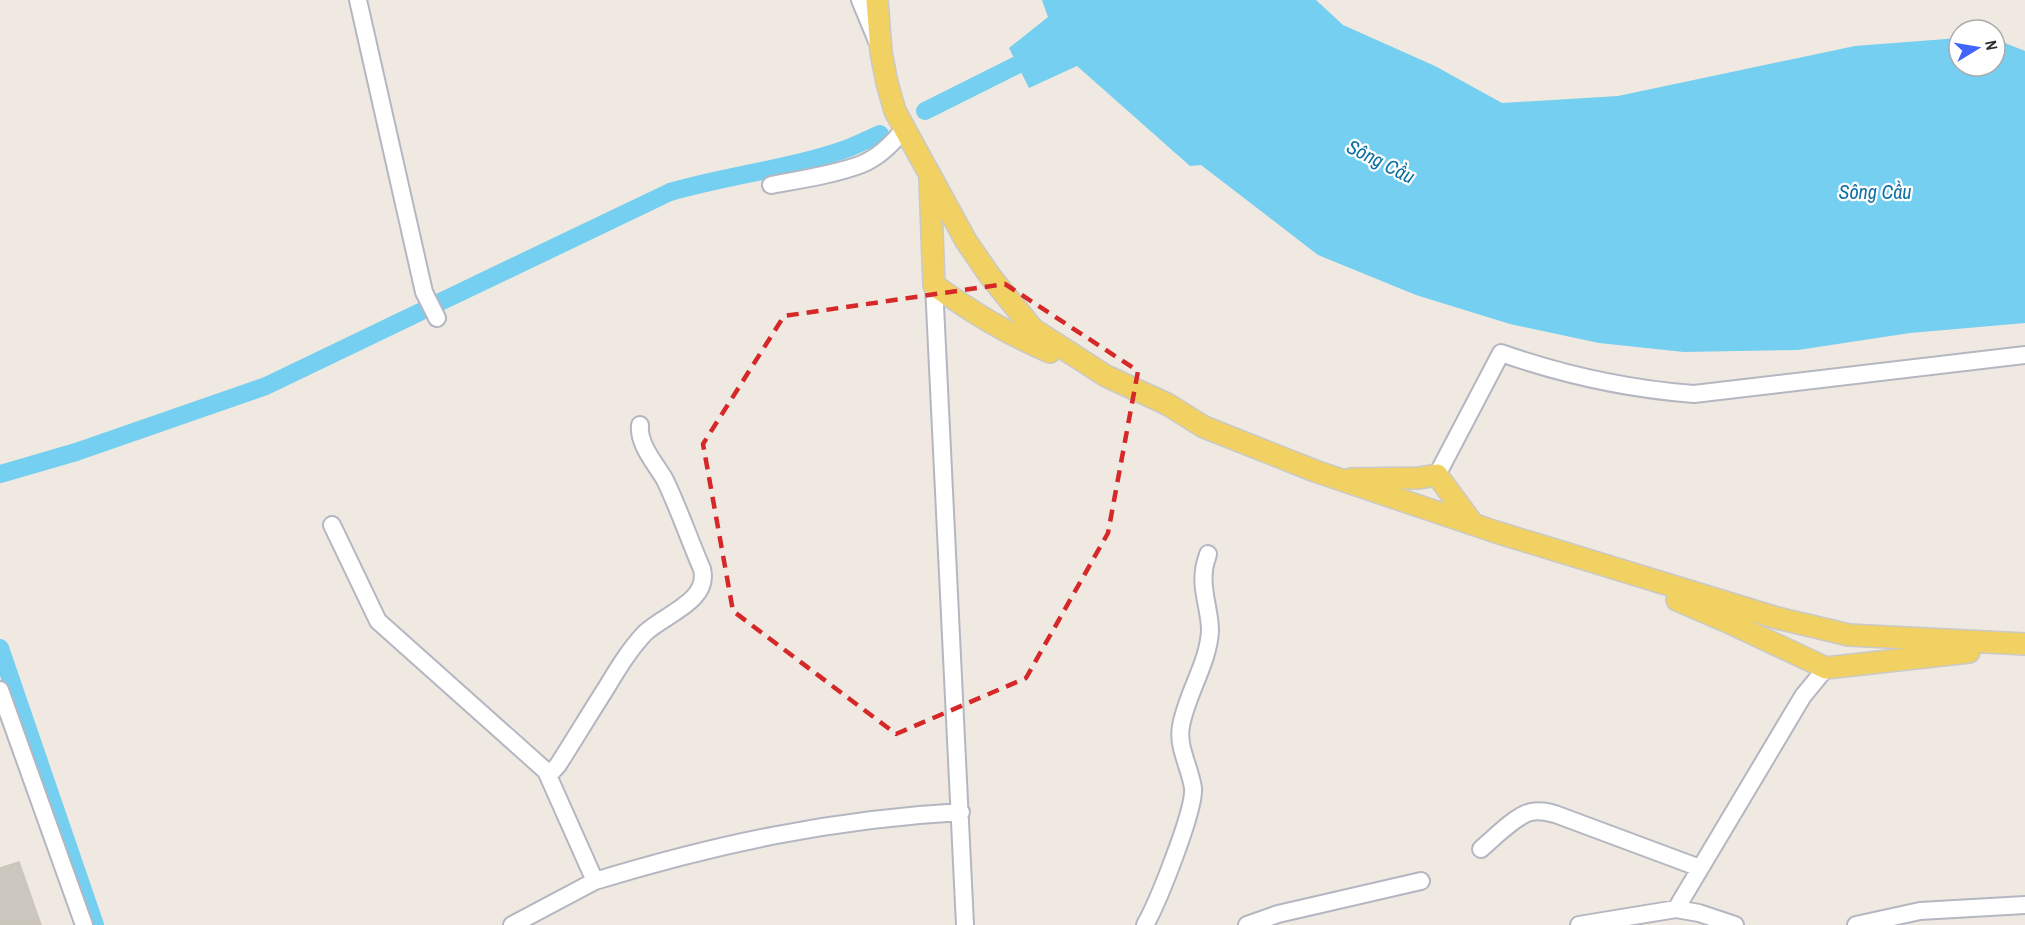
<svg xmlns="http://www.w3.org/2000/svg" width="2025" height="925" font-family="'Archivo Narrow',sans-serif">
<rect width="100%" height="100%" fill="#efe9e1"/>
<path fill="#75cff0" d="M1042 0H1316L1343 25 1435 66 1502 103 1618 96 1855 46 1959 38V66H1995V39L2025 51V323L1910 333 1798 350 1684 352 1599 343 1510 324 1416 295 1318 255 1201 165 1190 166 1077 66 1029 88 1009 48 1048 17Z"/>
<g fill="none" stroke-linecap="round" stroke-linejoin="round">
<path stroke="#75cff0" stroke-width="18" d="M925 111 1039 54
M438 303 670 192C728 175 789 169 846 149 857 145 868 139 880 134
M0 474 76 452 266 386 420 312
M0 648 95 925"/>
</g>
<path fill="#cbc7bf" stroke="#cbc5ba" stroke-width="1.5" d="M19 862 41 925H0V868Z"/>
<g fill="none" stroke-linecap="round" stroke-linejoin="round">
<defs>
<path id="minor" d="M358 0 424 292 437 318
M860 0 877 41
M771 185C798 180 837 174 862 164 879 157 893 143 904 129
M934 285 965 925
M1437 475 1501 353C1564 375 1628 389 1694 394L2025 355
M332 525 378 621 546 771 595 881C716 844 833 819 961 812
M0 690 84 925
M549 775 558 765C574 740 589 715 605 690 617 670 629 650 645 633 665 614 710 601 702 569 689 539 679 509 665 480 656 464 638 445 640 425
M1481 849C1494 838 1516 815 1531 812 1540 810 1547 812 1555 814L1700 868
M1676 909 1803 696 1826 668
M512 925 595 881
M1145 925C1158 902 1195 810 1193 788 1190 767 1177 747 1181 726 1187 693 1209 662 1210 630 1210 611 1201 590 1204 571 1204 565 1207 559 1208 554
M1247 925 1278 914 1421 881
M1579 925 1676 909 1699 913 1735 925
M1856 925 1920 911 2025 905"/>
<path id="major" d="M877 0 881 52 887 83 895 111 966 241 990 276 1033 329 1106 376 1167 404 1204 427 1315 471 1496 532 1777 618 1849 635 2025 644
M930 181 934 285C973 313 1006 333 1050 352
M1351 479 1419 478 1437 475 1473 524
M1677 600 1728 622 1826 668 1969 652"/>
</defs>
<use href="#minor" stroke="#b4b7c1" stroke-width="20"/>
<use href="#major" stroke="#c9c9c9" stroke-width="24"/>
<use href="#minor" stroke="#fff" stroke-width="16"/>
<use href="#major" stroke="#f2d163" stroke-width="21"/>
</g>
<path fill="none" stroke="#d62828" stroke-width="4.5" stroke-dasharray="12 8" stroke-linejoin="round" d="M1005 284 1138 371 1108 533 1026 678 896 734 733 611 703 444 784 316Z"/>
<g text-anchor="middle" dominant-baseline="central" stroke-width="4.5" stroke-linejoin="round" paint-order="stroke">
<g font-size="20" font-style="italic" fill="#0d6fa3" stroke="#fff">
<text transform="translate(1381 161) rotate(27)">Sông Cầu</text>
<text x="1875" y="191">Sông Cầu</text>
</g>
</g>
<g transform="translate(1977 48) rotate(79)"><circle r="28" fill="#ffffff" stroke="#ababab" stroke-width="1.5"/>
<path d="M0-4.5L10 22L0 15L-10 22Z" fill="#4264fb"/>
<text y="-9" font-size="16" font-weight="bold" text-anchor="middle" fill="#2e2e2e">N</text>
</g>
</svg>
